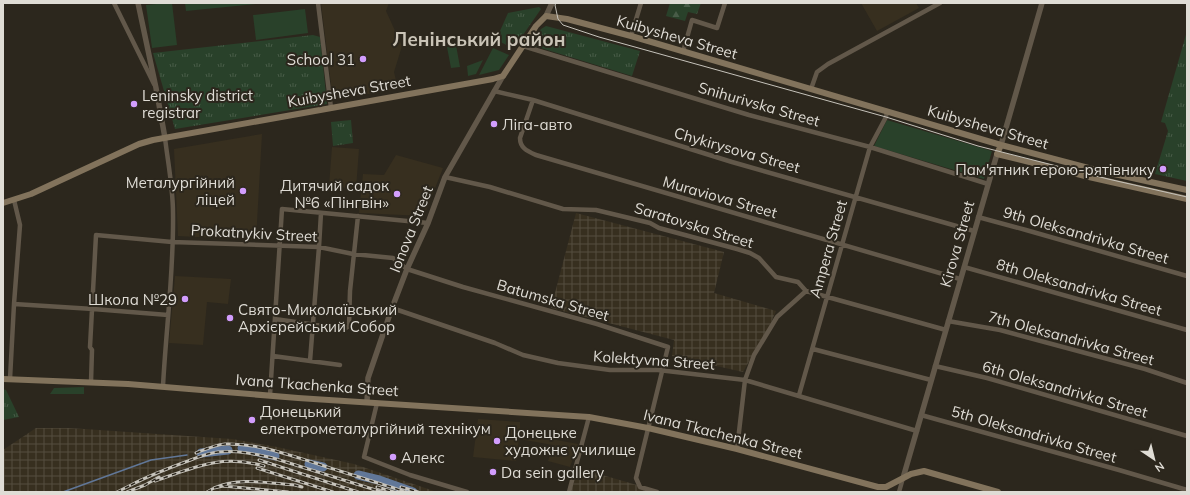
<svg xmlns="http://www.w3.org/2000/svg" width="1190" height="495" font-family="Mulish,sans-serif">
<defs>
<pattern id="industrial-grid" width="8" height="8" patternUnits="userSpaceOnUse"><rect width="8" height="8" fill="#372f1f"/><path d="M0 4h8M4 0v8" fill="none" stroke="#544d3f"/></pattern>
<pattern id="forest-firs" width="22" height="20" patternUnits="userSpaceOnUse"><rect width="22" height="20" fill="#29412a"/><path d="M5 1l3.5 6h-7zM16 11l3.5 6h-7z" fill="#485c48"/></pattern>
<pattern id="park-tufts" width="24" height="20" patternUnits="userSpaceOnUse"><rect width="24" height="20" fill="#29412a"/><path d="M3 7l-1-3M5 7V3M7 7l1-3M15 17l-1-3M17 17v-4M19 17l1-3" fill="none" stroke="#485c48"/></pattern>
</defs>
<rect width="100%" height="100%" fill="#2c271d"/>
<path fill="#372f1f" d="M321 3H389L386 11 402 46 394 72 398 89 333 100Z
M861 3H916L919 8 877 31Z
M262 134 256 240 178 236 174 149Z
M332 147 359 149 356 189 329 186Z
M396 155 443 168 424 216 359 213 363 174 384 175Z
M175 276 231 279 228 304 207 302 203 345 169 343Z
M478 419 520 422V433L578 444 570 467 548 461 553 445 519 439 516 461 473 457Z"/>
<path fill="url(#industrial-grid)" d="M576 213 724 252 714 293 776 311 770 325 743 372 672 356 674 340 551 308Z
M36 428H69L232 439 277 447 354 464 437 492H3V450Z
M578 468 637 485 639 489 649 492H571Z"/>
<path fill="#29412a" d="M166 3H172L177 45 152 48 146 5Z
M185 3H265L186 11Z
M305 9 308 33 256 40 253 15Z
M456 45 460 67 451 68 447 47Z
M493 48 509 55 499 70 479 75Z
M483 60 476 74 468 76 467 66Z
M887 120 992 151 984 179 874 146Z
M84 387V394H50L54 388Z"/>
<path fill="url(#forest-firs)" d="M670 3H701L697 14 688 12 685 21 666 16Z"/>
<path fill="url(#park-tufts)" d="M539 7 541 9 516 45 509 46 496 40 508 13Z
M546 26 640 51 632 76 531 45 541 29Z
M1187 31V181L1155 174 1168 131 1165 123 1161 122Z
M313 35 320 37 327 104 175 129 153 53Z
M351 120 353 143 333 146 331 122Z
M3 389 6 390 19 417 3 420Z"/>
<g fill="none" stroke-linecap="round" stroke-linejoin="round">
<path stroke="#617798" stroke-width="1.5" d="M63 492 151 460 187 455"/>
<path stroke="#617798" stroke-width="9" d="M242 448 275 456
M201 453 228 450
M309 464 323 467
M358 475 379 480 413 492"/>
<path stroke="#62584a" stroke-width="4.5" d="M114 3 154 84
M318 3 331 108
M631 36 641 3
M523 46 749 115 870 147 988 184
M683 52 692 20 717 28 725 3
M811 89 817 72 828 64 940 3
M494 91 533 100 732 162 974 231
M533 100 520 138C520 148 527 151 536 155L960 279
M445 177 490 187 563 209 596 210 650 223 659 228 737 249 750 253 759 258 776 277 798 282 806 291 946 330
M978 217 1026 230 1187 276
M964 267 1187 330
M14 304 93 309 168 315
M392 308 495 343 523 355 558 363 610 370H658L745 380 917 431
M275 319 344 329 349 326 350 291 358 216
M948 321 1000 330 1145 369 1187 383
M813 349 931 380
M273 356 340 365
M310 361 319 247 321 213
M935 366 987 378 1187 436
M10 379 14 304 20 225 14 200
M91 382 92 350 90 347 96 235 172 242 319 247 353 254 393 258 407 269 463 287 597 324 668 347 636 478 640 487 657 492
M163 386C166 329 174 271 173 213 173 188 168 163 165 138
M270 395 282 209 428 223
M799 395 870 147 886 117 887 111
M377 403 364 457 410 475 467 492
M921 415 1119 470 1187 490
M737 449 745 380 754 355 777 317 806 291
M569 492 589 417
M899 492 903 478"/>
<path stroke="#62584a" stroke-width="5.5" d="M138 3 156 88 165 138
M546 16 552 3
M1001 145 1042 3
M367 402 368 378 392 308 407 269 428 223 445 177 503 76
M903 478 997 154"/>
<path stroke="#82735c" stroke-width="6" d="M1001 145 997 154 1089 177 1187 199
M3 203 31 194 139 144 153 140 493 79 503 76 536 26 546 16 567 19 631 36 1001 145 1096 170 1187 190
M3 379 128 384 298 398 589 417 648 428 737 449 878 487H886L911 474 924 471 998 492"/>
<path stroke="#c6c3bb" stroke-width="1" d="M556 3 555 5 558 19 563 25 599 37 886 117 978 146 1108 179 1187 197"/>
<defs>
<path id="rail" d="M196 453C206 449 215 445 225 444 256 443 286 454 315 463 345 473 376 482 406 492
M259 460 358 492
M257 468 333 492
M155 481C195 467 221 454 264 466
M131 485C150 475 169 468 188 461 198 457 208 453 218 452 237 450 255 454 273 458L382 492
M377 487 394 492
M401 487 418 492
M214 488C241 477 267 483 295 485L302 487
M117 492 131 485
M127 492 145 485 159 477
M207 492 214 488 223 486 288 492"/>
</defs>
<use href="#rail" stroke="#c6c3bb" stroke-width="3"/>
<use href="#rail" stroke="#2c271d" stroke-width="1.5" stroke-dasharray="4.5" stroke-linecap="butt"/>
</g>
<g fill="#d29dfd" stroke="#2c271d" stroke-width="1.5">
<circle cx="363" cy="59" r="4"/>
<circle cx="134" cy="104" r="4"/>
<circle cx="494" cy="124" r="4"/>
<circle cx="1163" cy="169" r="4"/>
<circle cx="243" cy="191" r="4"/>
<circle cx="397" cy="194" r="4"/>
<circle cx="185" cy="299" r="4"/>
<circle cx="230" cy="318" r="4"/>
<circle cx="252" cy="420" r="4"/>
<circle cx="497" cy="441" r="4"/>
<circle cx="393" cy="457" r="4"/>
<circle cx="493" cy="472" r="4"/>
</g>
<g text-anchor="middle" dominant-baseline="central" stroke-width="4" stroke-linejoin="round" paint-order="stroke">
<g font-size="15" fill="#dfdcd5" stroke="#2c271d">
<text transform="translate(677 37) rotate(16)">Kuibysheva Street</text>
<text transform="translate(349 91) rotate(-10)">Kuibysheva Street</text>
<text transform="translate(759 104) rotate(16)">Snihurivska Street</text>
<text transform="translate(988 127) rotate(16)">Kuibysheva Street</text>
<text transform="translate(737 150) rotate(16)">Chykirysova Street</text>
<text transform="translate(720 197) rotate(16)">Muraviova Street</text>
<text transform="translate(694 225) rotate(17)">Saratovska Street</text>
<text transform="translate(411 229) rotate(-68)">Ionova Street</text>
<text transform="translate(254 233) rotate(3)">Prokatnykiv Street</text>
<text transform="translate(1086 235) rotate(16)">9th Oleksandrivka Street</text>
<text transform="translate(957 244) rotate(-74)">Kirova Street</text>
<text transform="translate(828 249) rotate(-74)">Ampera Street</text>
<text transform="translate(1079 287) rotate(16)">8th Oleksandrivka Street</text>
<text transform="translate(553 300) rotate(16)">Batumska Street</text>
<text transform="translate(1071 338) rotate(15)">7th Oleksandrivka Street</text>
<text transform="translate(654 360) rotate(4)">Kolektyvna Street</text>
<text transform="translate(317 385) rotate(4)">Ivana Tkachenka Street</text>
<text transform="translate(1065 389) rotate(16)">6th Oleksandrivka Street</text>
<text transform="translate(723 434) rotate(14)">Ivana Tkachenka Street</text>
<text transform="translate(1034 434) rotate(16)">5th Oleksandrivka Street</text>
</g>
<g font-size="15" fill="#dfdcd5" stroke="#2c271d" text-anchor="start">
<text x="355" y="59" text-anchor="end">School 31</text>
<text x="142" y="95">Leninsky district<tspan x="142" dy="17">registrar</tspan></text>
<text x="502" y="124">Ліга-авто</text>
<text x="1155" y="169" text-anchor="end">Пам'ятник герою-рятівнику</text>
<text x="235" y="182" text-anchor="end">Металургійний<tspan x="235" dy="17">ліцей</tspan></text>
<text x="389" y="185" text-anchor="end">Дитячий садок<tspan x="389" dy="17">№6 «Пінгвін»</tspan></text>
<text x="177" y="299" text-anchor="end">Школа №29</text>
<text x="238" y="309">Свято-Миколаївський<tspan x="238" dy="17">Архієрейський Собор</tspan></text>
<text x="260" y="411">Донецький<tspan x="260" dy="17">електрометалургійний технікум</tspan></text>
<text x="505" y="432">Донецьке<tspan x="505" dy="17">художнє училище</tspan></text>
<text x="401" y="457">Алекс</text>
<text x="501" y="472">Da sein gallery</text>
</g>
<g font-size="19" font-weight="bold" fill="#cac4b7" stroke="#2c271d">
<text x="479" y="39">Ленінський район</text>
</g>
</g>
<rect width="1190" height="495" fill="none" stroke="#dfdcd5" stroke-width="8"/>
<g transform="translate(1154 459) rotate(145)" stroke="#2c271d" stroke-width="3" paint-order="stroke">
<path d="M0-3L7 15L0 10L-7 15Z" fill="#dfdcd5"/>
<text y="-6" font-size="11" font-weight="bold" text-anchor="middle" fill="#dfdcd5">N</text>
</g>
</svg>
